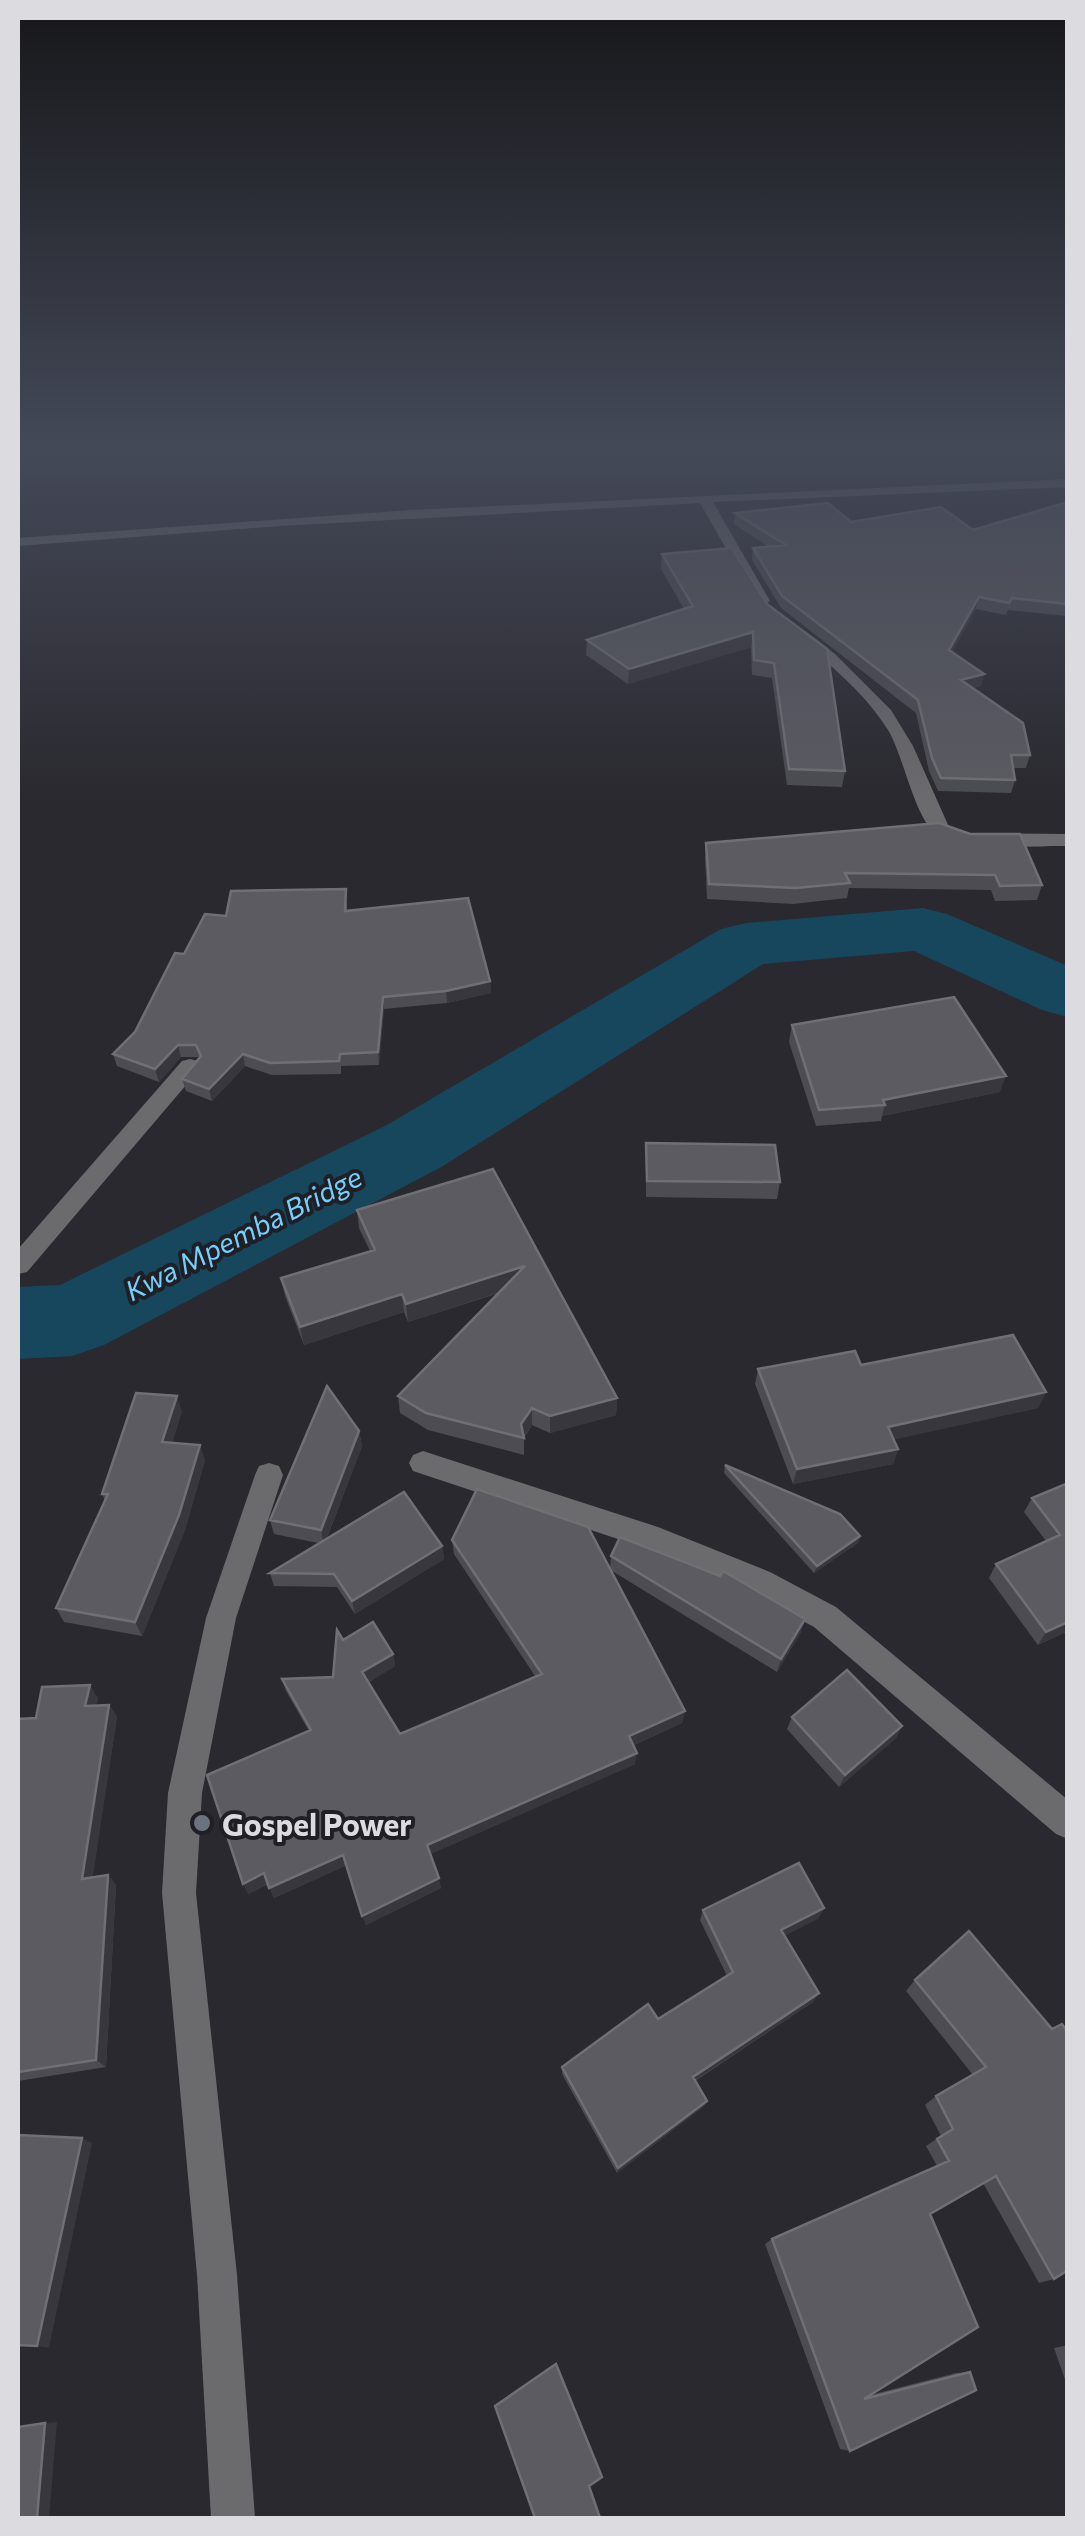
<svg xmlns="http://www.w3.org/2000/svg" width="1085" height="2536" font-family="Commissioner,sans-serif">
<rect width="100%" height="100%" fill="#2a292f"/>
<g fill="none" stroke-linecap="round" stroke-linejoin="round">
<path fill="#17475d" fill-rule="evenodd" d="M923 908 947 914 1068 966V1017L1042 1010 914 951 763 964 443 1166 104 1345 72 1356 18 1359V1287L60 1285 385 1126 721 929 746 923Z"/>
<path fill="#6b6a6d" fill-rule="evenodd" d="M1068 479V487L713 502 770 601 763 605 756 601 700 503 280 526 18 546V538L411 510Z
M795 631H805L835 654 891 710 913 746 949 827 968 833 1068 834V846C1036 845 962 853 937 835 914 818 904 756 888 730 865 693 829 663 795 637Z
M190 1059 198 1061 201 1066 198 1071 27 1272 18 1274V1249L182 1061Z
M423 1451 658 1527 770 1572 836 1607 1068 1800V1839L1056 1834 814 1627 748 1592 642 1547 413 1471 409 1463 413 1455Z
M269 1463 279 1466 283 1475 236 1618 202 1793 196 1893 237 2275 255 2518H211L197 2275 162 1893 168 1793 206 1618 255 1475 259 1466Z"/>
</g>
<path fill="#4c4c52" d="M1068 502V610L1066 616 1008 610 1006 615 976 609 952 652 984 674 981 686 973 688 1030 755 1026 768H1013L1015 780 1011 793 938 791 929 771 916 713 781 608 752 560 753 548 769 547 734 524 735 513 973 530Z
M732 548 845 771 842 787 787 785 772 678 752 675 751 647 628 684 586 655 587 640 684 609 661 569 662 554Z
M939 823 1042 885 1037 900 995 901 991 890 849 888 847 898 793 904 707 899 705 858 706 843Z
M347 901V911L490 981 491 993 447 1003 384 1009 379 1065 341 1066V1074L272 1075 245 1066 212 1101 186 1091 182 1079 199 1057H181L159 1082 117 1066 113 1054 135 1032 184 954 226 916Z
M792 1025 1000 1092 882 1116 881 1121 816 1126 789 1042Z
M646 1143 780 1182 777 1199 646 1197Z
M493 1169 617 1398 616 1415 550 1433 532 1425 524 1438V1455L428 1430 400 1413 398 1396 499 1293 408 1322 404 1312 304 1345 285 1296 281 1278 370 1251 359 1228 357 1210Z
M861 1365 1046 1392 1038 1408 894 1439 898 1449 893 1464 793 1484 755 1384 758 1369Z
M182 1411 172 1443 205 1460 185 1530 142 1636 64 1622 56 1608 105 1501 102 1494Z
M359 1431 362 1446 327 1538 442 1546 444 1559 355 1614 337 1587 274 1586 270 1573 318 1543 274 1534 270 1520Z
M725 1465 860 1536 858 1543 814 1573 724 1473Z
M1068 1483V1631L1038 1645 989 1578 996 1564 1046 1541 1024 1512 1032 1498Z
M452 1540 610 1568 611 1556 805 1619 801 1632 777 1672 612 1571 685 1711 682 1723 634 1745 635 1764 430 1854 441 1888 366 1925 347 1865 274 1898 268 1884 248 1894 309 1731 286 1691 282 1679 333 1677 343 1640 393 1654 395 1666 369 1682 400 1734 535 1676 454 1554Z
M98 1698 96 1706 109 1705 117 1717 92 1877 108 1875 116 1885 106 2067 18 2081V1719L36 1718Z
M792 1717 902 1726 896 1738 839 1787 787 1729Z
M703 1910 819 1918 784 1936 813 2002 695 2081 707 2101 703 2107 617 2173 562 2074V2067L658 2019 727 1976 700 1920Z
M969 1931 1054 2279 1039 2283 983 2183 930 2214 870 2395 956 2373 970 2372 850 2451 840 2449 765 2244 772 2239 937 2166 926 2146 941 2136 925 2105 936 2096 973 2075 906 1991 915 1980Z
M1068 2345V2388L1054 2348Z"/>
<path fill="#38373d" d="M979 597 976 609 946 662 949 650Z
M753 632 751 647 628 684 629 669Z
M984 674 981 686 958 693 961 680Z
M490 981 491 993 447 1003 446 991Z
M383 997 384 1009 379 1065 378 1052Z
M178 1045 181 1057 159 1082 155 1069Z
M243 1054 245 1066 212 1101 209 1089Z
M1006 1076 1000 1092 882 1116 885 1105 883 1100Z
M525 1266V1284L408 1322 406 1304Z
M402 1294 404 1312 304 1345 300 1327Z
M1046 1392 1038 1408 883 1442 888 1427Z
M177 1396 182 1411 168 1457 162 1442Z
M617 1398 616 1415 550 1433V1416Z
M532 1408V1425L523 1438 521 1424Z
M359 1431 362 1446 324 1545 321 1530Z
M200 1445 205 1460 185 1530 142 1636 135 1622Z
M898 1449 893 1464 793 1484 797 1469Z
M860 1536 858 1543 814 1573 817 1566Z
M442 1546 444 1559 355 1614 352 1601Z
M805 1619 801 1632 777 1672 781 1659Z
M1068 1622V1631L1038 1645 1046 1632Z
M393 1654 395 1666 365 1684 362 1672Z
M90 1685 98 1698 94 1719 85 1706Z
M109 1705 117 1717 91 1889 82 1879Z
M685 1711 682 1723 628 1748 629 1736Z
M902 1726 896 1738 839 1787 845 1775Z
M637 1753 635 1764 429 1855 427 1845Z
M343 1855 347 1865 274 1898 269 1888Z
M264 1873 269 1883 248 1894 243 1884Z
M108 1875 116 1885 106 2067 96 2060Z
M439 1878 441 1888 366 1925 362 1916Z
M824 1908 819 1918 776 1940 781 1930Z
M819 1993 813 2002 689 2084 693 2077Z
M707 2101 703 2107 617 2173 618 2168Z
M82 2138 92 2143 49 2348 37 2346Z
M57 2422 49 2518H37L45 2423Z"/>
<path fill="#5b5b61" stroke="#706f75" stroke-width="2.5" d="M1068 502V604L1012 598 1009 603 979 597 949 650 984 674 961 680 1023 723 1030 755H1011L1015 780 941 778 932 758 918 700 782 596 753 548 786 545 735 513 828 503 851 522 941 507 973 530Z
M732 548 767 604 827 649 845 771 789 769 774 663 754 660 753 632 629 669 587 640 693 606 662 554Z
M939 823 970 834H1020L1042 885 1000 886 995 875 845 873 850 883 796 888 709 884 706 843Z
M346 889 345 911 468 898 490 981 446 991 383 997 378 1052 340 1054 339 1061 270 1063 243 1054 209 1089 182 1079 201 1056 196 1045H178L155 1069 113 1054 135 1032 175 953 184 954 205 914 226 916 231 891Z
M954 997 1006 1076 883 1100 885 1105 819 1110 792 1025Z
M646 1143 775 1145 780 1182 647 1181Z
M493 1169 617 1398 550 1416 532 1408 521 1424 524 1438 426 1413 398 1396 525 1266 406 1304 402 1294 300 1327 281 1278 375 1250 357 1210Z
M1013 1335 1046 1392 888 1427 898 1449 797 1469 758 1369 855 1351 861 1365Z
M327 1386 359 1431 321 1530 270 1520Z
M136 1393 177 1396 162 1442 200 1445 179 1515 135 1622 56 1608 108 1494H102Z
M725 1465 840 1514 860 1536 817 1566Z
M1068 1483V1622L1046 1632 996 1564 1060 1535 1032 1498Z
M477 1489 588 1527 685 1711 629 1736 637 1753 427 1845 439 1878 362 1916 343 1855 269 1888 264 1873 243 1884 207 1775 311 1730 282 1679 333 1677 337 1630 343 1640 373 1622 393 1654 362 1672 400 1734 542 1674 452 1540Z
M404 1492 442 1546 352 1601 334 1574 270 1573Z
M620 1537 720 1576 723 1571 805 1619 781 1659 611 1556Z
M847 1670 902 1726 845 1775 792 1717Z
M90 1685 85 1706 109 1705 82 1879 108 1875 96 2060 18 2072V1719L36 1718 42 1687Z
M799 1863 824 1908 781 1930 819 1993 693 2077 707 2101 618 2168 562 2067 648 2004 658 2019 733 1972 703 1910Z
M969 1931 1052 2029 1062 2024 1068 2033V2270L1054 2279 996 2176 930 2214 978 2327 864 2399 970 2372 976 2390 850 2451 772 2239 949 2161 937 2139 953 2129 936 2096 986 2067 915 1980Z
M18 2135 82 2138 37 2346 18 2345Z
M556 2364 602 2477 589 2486 600 2518H535L495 2406Z
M45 2423 37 2518H18V2427Z"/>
<linearGradient id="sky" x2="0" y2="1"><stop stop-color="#17171a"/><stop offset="0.56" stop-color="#444958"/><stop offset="1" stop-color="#444958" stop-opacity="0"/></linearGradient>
<rect width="1085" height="799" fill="url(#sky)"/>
<circle fill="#6b7280" stroke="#201f25" stroke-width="4" cx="202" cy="1823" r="10"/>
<g text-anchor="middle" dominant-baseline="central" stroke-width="8" stroke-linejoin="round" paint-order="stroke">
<g font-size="28" font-style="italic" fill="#73cffb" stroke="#201f25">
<text transform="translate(243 1233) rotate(-27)">Kwa Mpemba Bridge</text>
</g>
<g font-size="30" font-weight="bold" fill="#dcdbe0" stroke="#201f25" text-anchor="start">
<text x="222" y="1823">Gospel Power</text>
</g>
</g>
<rect width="1085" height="2536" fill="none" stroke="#dcdbe0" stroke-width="40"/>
</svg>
